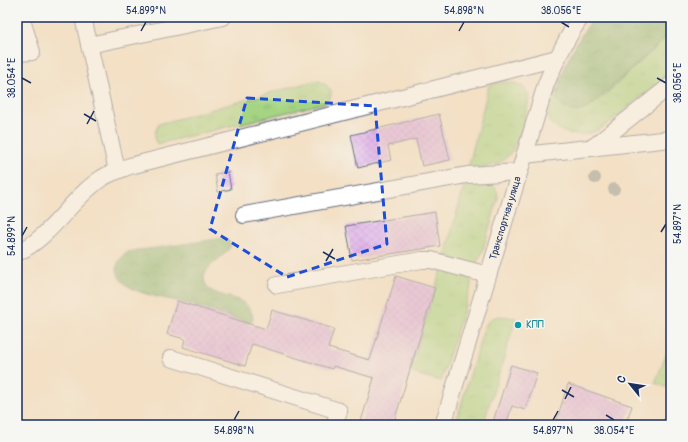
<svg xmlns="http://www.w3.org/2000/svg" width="688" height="442" font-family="Pangolin,sans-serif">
<defs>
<pattern id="grass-tufts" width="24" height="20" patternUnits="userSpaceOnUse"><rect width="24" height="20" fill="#a5d482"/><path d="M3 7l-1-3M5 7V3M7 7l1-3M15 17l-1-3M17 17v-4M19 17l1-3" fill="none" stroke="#8db673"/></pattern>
<pattern id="forest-crowns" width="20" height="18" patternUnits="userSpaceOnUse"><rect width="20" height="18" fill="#84b670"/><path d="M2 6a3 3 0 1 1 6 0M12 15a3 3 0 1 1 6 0" fill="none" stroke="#6b945f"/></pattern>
<pattern id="building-cross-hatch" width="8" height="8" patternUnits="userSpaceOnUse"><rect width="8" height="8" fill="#deabe7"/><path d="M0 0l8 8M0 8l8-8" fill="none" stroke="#be93c9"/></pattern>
</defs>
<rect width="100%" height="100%" fill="#f6f6f2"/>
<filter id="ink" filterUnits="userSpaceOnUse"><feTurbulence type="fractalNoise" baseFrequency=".025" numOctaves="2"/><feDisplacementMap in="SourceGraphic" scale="8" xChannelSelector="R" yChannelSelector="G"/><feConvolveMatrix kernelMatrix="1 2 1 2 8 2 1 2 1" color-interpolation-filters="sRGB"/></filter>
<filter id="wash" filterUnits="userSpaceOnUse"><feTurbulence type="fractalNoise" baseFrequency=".012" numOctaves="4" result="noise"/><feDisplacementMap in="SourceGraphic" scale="16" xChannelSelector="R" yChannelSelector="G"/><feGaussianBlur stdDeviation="0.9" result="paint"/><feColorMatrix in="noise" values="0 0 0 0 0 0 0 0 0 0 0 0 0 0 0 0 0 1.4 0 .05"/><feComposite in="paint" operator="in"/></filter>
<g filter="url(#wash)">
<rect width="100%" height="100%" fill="#f3e0c5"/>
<path fill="url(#grass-tufts)" stroke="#608270" d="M671 33V74C657 85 642 96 628 108 616 117 604 129 589 133 578 136 566 134 557 128 540 119 553 100 558 88L557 100 604 96Z
M317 80C328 85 338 92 325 103L157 144C153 136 155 131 159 124Z
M504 82C516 82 525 85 529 97 526 116 518 154 499 163 489 168 478 168 468 169L489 85Z
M466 179C480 180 498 179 498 198L482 253 476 264 444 259Z
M442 267 468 276 471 281V287L441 381 409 372Z
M501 316 516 318 483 425H455L484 328C488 320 492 317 501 316Z
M671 343V389L655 383Z"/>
<path fill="url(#forest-crowns)" stroke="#507267" d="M595 17H671V33L591 106C576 115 569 113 557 100 560 70 576 40 595 17Z
M225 238 231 245C226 259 197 266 206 285 214 301 252 292 253 320L249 323C226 316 204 309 181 302 163 297 119 294 117 269 117 261 122 257 128 252Z
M669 414H671V425H660Z"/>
<g id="blocks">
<path fill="url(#building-cross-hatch)" d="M439 114 450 160 422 166 416 139 388 146 391 160 358 168 351 135Z
M228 172 231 189 218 192 215 174Z
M435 212 440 246 352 260 346 226Z
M396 276 435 288 393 425H360L374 378 333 366 332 369 252 344 245 366 183 347 185 339 167 334 177 301 266 329 272 310 334 329 328 348 370 360Z
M511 365 537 373 525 410 512 406 506 425H492Z
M568 384 632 406 625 425H555Z"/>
</g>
</g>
<g filter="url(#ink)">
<use href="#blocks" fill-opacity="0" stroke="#676d82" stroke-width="1"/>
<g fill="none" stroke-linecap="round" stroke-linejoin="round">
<defs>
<g id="minor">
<path d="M83 17 117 171"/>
<path d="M89 45 223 17"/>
<path d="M17 53 32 52 21 17"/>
<path d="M592 148 671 85"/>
<path d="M524 155 671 139"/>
<path d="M244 215 467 175 519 172"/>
<path d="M17 253C52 237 70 199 102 178 110 173 120 170 130 166L557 58"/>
<path d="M277 285 422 260H431L488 275"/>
<path d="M171 358 339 411 334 425"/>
<path id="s1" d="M443 425 546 84C556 60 566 38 581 17"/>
</g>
</defs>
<use href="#minor" stroke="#676d82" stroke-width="18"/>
<use href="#minor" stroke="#fff" stroke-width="16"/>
</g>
<g fill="#8f9591">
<circle cx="595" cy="178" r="6"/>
<circle cx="614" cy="189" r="6"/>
</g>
</g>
<path d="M0 0H688V442H0ZM247 98 375 106 387 244 287 277 210 229Z" fill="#f3e0c5" fill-opacity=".55" fill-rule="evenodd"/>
<path fill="none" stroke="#1d4ed8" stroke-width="3" stroke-dasharray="8 5" stroke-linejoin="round" d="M247 98 375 106 387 244 287 277 210 229Z"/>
<path fill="none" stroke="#1b2f5e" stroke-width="1.5" d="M561 22 569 27M141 31 146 22M459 31 464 22M22 78 31 83M657 78 666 83M84 114 96 121M87 124 94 111M661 232 666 224M22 236 27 227M323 252 335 259M326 261 333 249M562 390 574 397M565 399 571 387M606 415 614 420M234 420 239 411M553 420 558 411"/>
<circle fill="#0f9aa8" stroke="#f6f6f2" stroke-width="1.5" cx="518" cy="325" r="4"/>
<g text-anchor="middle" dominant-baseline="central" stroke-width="3" stroke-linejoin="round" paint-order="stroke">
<g font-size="10" fill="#1b2f5e" stroke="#f6f6f2">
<text stroke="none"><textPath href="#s1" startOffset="216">Транспортная улица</textPath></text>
</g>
<g font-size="10" fill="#0d838f" stroke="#f6f6f2" text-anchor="start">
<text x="526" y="325">КПП</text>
</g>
</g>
<rect width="688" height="442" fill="none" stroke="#f6f6f2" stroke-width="44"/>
<g transform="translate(630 384) rotate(300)" stroke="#f6f6f2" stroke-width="3" paint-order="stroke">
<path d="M0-3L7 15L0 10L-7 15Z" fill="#1b2f5e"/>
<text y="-6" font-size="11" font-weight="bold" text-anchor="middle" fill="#1b2f5e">С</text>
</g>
<rect x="22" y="22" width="644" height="398" fill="none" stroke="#1b2f5e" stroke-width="1.5"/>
<g font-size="10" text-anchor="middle" fill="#1b2f5e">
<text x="146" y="14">54.899°N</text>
<text x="464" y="14">54.898°N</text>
<text x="561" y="14">38.056°E</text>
<text transform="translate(11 78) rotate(-90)" y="4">38.054°E</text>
<text transform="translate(677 83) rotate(-90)" y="4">38.056°E</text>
<text transform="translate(677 224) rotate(-90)" y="4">54.897°N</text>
<text transform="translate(11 236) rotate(-90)" y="4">54.899°N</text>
<text x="234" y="434">54.898°N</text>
<text x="553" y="434">54.897°N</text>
<text x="614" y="434">38.054°E</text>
</g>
</svg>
